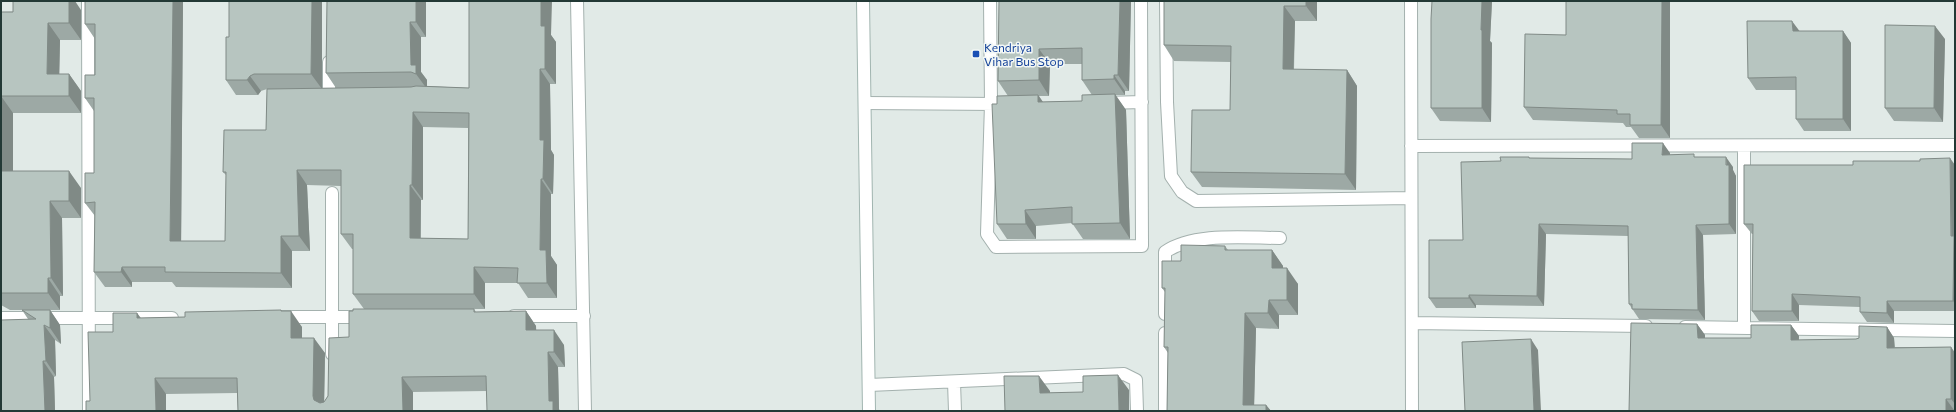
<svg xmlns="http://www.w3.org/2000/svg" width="1956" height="412" font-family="Commissioner,sans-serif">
<rect width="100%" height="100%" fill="#e1eae7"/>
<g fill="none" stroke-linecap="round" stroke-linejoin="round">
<defs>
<path id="street" d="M88 1 89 411
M577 1 585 411
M990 1 991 104 987 234 996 247 1142 246 1141 1
M1166 1 1167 102 1171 176 1182 192 1196 201 1411 198
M1411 1 1412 411
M329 96V62
M865 103 998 104
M1105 103 1142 102
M1411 146 1955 145
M1744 146V328
M332 193V354
M1165 314V252C1194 232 1246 238 1280 238
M514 316H584
M280 317H364
M1 318H172
M1412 323 1646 326
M1685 327 1955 331
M1165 333V411
M954 382 955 411
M869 385 1124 374 1136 380 1137 411"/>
<path id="secondary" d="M863 1 869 411"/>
</defs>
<use href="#street" stroke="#a4b1ae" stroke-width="14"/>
<use href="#secondary" stroke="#a1b5b0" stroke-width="14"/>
<use href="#street" stroke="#fff" stroke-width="12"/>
<use href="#secondary" stroke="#fff" stroke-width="12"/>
</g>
<path fill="#9da9a5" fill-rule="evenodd" d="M85 1H183L181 241H225L226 175 223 172 266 130 267 89 261 91 258 95H236L226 80 229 37V1H322V88H336L326 73 327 1H426V37H421V72L427 80V86L469 88 551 35 556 42V84H550L551 150 554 155 553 194H551V256L557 265V298H528L518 283H485V309H474L476 312 526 311 536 326V330L564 345 565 367H558L559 409 487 391 413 392V411H238L237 393 166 394 90 401 113 332 137 313 141 318 185 317 281 310 302 327V338L325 353 324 402 328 396 349 337 353 311 364 309 353 294V249H352L341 234V186L307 185 310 251H292V288L176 287 172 282H132V287H105L94 272 95 216 85 203 94 173V111L85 98 95 75V39L85 24ZM423 127 468 128V239L421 238V200H423Z
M999 1H1131L1129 91H1125V95H1115L1126 110 1130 239H1083L1072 223 1036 226V239H1007L997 224V104L1008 96 998 81ZM1050 64H1082V80L1092 95 1082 101 1043 102 1039 96H1049Z
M1164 1H1317V21H1295L1294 70H1347L1357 86 1356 190 1202 187 1191 172 1230 110 1231 62 1174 61 1164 45Z
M1432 1H1492L1490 41 1492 43 1491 122 1440 121 1431 108Z
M1566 1H1670V138H1639L1631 127H1626L1623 123 1533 120 1524 107 1566 35Z
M81 10V40H60L59 74H69L81 91V113H13V171L81 188V218H62L63 296H60V310H50L60 325 61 344 55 340 56 376 54 377 55 411H1L28 319 22 310H10L1 305V12Z
M1800 31H1843L1851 43V131H1804L1796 119V90H1756L1748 78Z
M1945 39 1943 122 1894 121 1885 108Z
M1670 153V155L1696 157 1733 167V170L1736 176V234L1703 235 1705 320 1639 319 1629 304 1628 236 1546 234 1544 306 1476 305V308H1436L1429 298 1463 240 1501 161 1530 158 1632 159Z
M1955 165V311H1894V323L1867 322 1860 312V307L1799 305V321H1759L1752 311 1753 234H1752L1744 224Z
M1225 246 1228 250H1272L1283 266V268L1298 284V315H1279V329L1256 328 1254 405H1266L1271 411H1167L1168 353 1164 347 1165 292 1162 288 1181 261Z
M1697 324 1705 335V338H1751L1791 325 1799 336V340L1856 339 1887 327 1894 338 1895 347H1951L1955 353V410H1954V411H1629Z"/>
<path fill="#808a86" d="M69 1H75L81 10V40L69 23Z
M173 1H183L181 256 170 241Z
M312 1H322V89L311 74Z
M416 1H426V37L416 22Z
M541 1H552L551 35 556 42V84L545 69 541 26Z
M1120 1H1131L1129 91 1118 75Z
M1306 1H1317V21L1306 6Z
M1482 1H1492L1490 41 1492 43 1491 122 1482 108 1481 30Z
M1662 1H1670V138L1661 125Z
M1284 6 1295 21 1293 85 1283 69Z
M1792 21 1801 33 1793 31Z
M410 22 421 37V72L427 80V89L416 74 411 65Z
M48 23 60 40 59 91 47 74Z
M1935 26 1945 39 1943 122 1934 108Z
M1843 31 1851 43V131L1843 119Z
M1039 49 1050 64 1049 96 1039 80Z
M540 69 550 84 551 150 554 155 553 194 543 179 540 140Z
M1347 70 1357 86 1356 190 1345 174Z
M69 74 81 91V113L69 96Z
M1114 75 1125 91V95L1114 79Z
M250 76 261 91 258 95 247 80Z
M1115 94 1126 110 1130 239 1120 223Z
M1038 95 1049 111 1038 102Z
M1 96 13 113V188L1 171Z
M413 112 423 127V200L412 185Z
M1663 143 1670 153V165L1662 155Z
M1726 157 1733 167V170L1736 176V234L1729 224Z
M1950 158 1955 165V304L1953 301Z
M297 170 307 185 310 251 299 236Z
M69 171 81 188V218L69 201Z
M541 179 551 194V256L557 265V298L547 283 540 250Z
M410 185 421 200 420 253 410 238Z
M50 201 62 218 63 296 51 278Z
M1025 210 1036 226V239L1026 224Z
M1539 224 1546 234 1544 306 1537 296Z
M1696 225 1703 235 1705 320 1698 310Z
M281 236 292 251V288L281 273Z
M1272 250 1283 266V283L1272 268Z
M122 267 132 282V287L121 272Z
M474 267 485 283V309L474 294Z
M1287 268 1298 284V315L1287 300Z
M48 278 60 296V310L48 293Z
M1792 294 1799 305V321L1792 311Z
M1469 295 1476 305V308L1469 298Z
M1269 300 1279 315V329L1268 313Z
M1887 301 1894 311V323L1887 313Z
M50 310 60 325 61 344 50 328Z
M281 310 291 324V311L302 327V354L291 338Z
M526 311 536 326 537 346 526 330Z
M137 313 147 328 137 318Z
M1245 313 1256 328 1254 411 1243 405Z
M1697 324 1705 335V349L1698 338Z
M44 325 55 340 56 376 46 361Z
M1791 325 1799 336 1798 351 1791 340Z
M1887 327 1894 338 1895 359 1887 348Z
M554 330 564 345 565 367 554 352Z
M314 338 325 353 324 411 314 400 313 396Z
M1531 339 1538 350 1541 411H1534Z
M1951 347 1955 353V404L1951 399Z
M548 352 558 367 559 409 560 411H553L549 401Z
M43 361 54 377 55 411H45Z
M1118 375 1129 390V411H1119Z
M1039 376 1050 391V408L1040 393Z
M402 377 413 392V411H403Z
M155 378 166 394V411H156Z
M1946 399 1954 410V411H1946Z
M1266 405 1271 411H1266Z"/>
<path fill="#b7c5c0" stroke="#808a86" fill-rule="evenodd" d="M13 1H69V23H48L47 74H69V96H1V171H69V201H50L51 278H48V293H1V12H13Z
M85 1H173L170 241H225L226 172H223L224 130H266L267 89 411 87 416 86 469 88V1H541V26H545V69H540V140H544L543 179H541L540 250H546L547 283H517L518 268 474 267V294H353V234H341V170H297L299 236H281V273L165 272V267H122L121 272H94L95 202 85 203V173H94V98H85V75H95V24H85ZM413 112 469 113 468 239 410 238V185H412Z
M229 1H312L311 74H254L250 76 247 80H226V37H229Z
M327 1H416V22H410L411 65H416V74L411 72 326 73Z
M999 1H1120L1118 75H1114V79L1082 80V48L1039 49V80L998 81Z
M1164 1H1306V6H1284L1283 69 1347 70 1345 174 1191 172 1192 110H1230L1231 46 1164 45Z
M1432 1H1482L1481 30H1482V108H1431V19Z
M1566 1H1662L1661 125H1630V114H1617V110L1524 107 1525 34 1566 35Z
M1747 21H1792L1793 31H1843V119H1796V77L1748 78Z
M1885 25 1935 26 1934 108H1885Z
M1115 94 1120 223 1072 224V207L1025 210 1026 224H997L992 104H997V96L1038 95V102L1082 101V95Z
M1632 143H1663L1662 155 1694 154V157H1726V165H1729V224L1696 225 1698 310 1632 309V304H1629L1628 226 1539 224 1537 296 1469 295V298H1429V240H1463L1461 162 1501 161 1500 157H1529V158L1632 159Z
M1950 158 1951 236H1954L1953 301H1887V313L1860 312V297L1792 294V311H1752L1753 224H1744V165H1853V161H1920V159Z
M1181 245 1225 246V250H1272V268H1287V300H1269L1268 313H1245L1243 405H1266V411H1167L1168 347H1164L1165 288H1162V261H1181Z
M353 309H474V312L526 311V330H554V352H548L549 401H553V411H487L486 376 402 377 403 411H238L237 378H155L156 411H86V401H90L88 332H113V313H137V318L185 317V312L281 310V311H291V338H314L313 396 314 400 320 403 324 402 328 396 329 338 349 337V311H353Z
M22 310H50V328L44 325 46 361H43L45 411H1V320L36 319Z
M1631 323 1697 324 1698 338H1751V325H1791V340L1856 339 1859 338V326L1887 327V348L1951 347V399H1946V411H1629Z
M1531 339 1534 411H1465L1462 342Z
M1118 375 1119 411H1005L1004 376H1039L1040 393 1083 392V376Z"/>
<rect fill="#1a4fb4" stroke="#f2f7f5" stroke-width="1.5" x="972" y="50" width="8" height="8" rx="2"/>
<g text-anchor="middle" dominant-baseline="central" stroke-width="3" stroke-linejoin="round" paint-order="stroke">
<g font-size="12" fill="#164399" stroke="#f2f7f5" text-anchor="start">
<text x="984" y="47">Kendriya<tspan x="984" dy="14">Vihar Bus Stop</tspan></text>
</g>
</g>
<rect width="1956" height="412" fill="none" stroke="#233935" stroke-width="4"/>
</svg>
